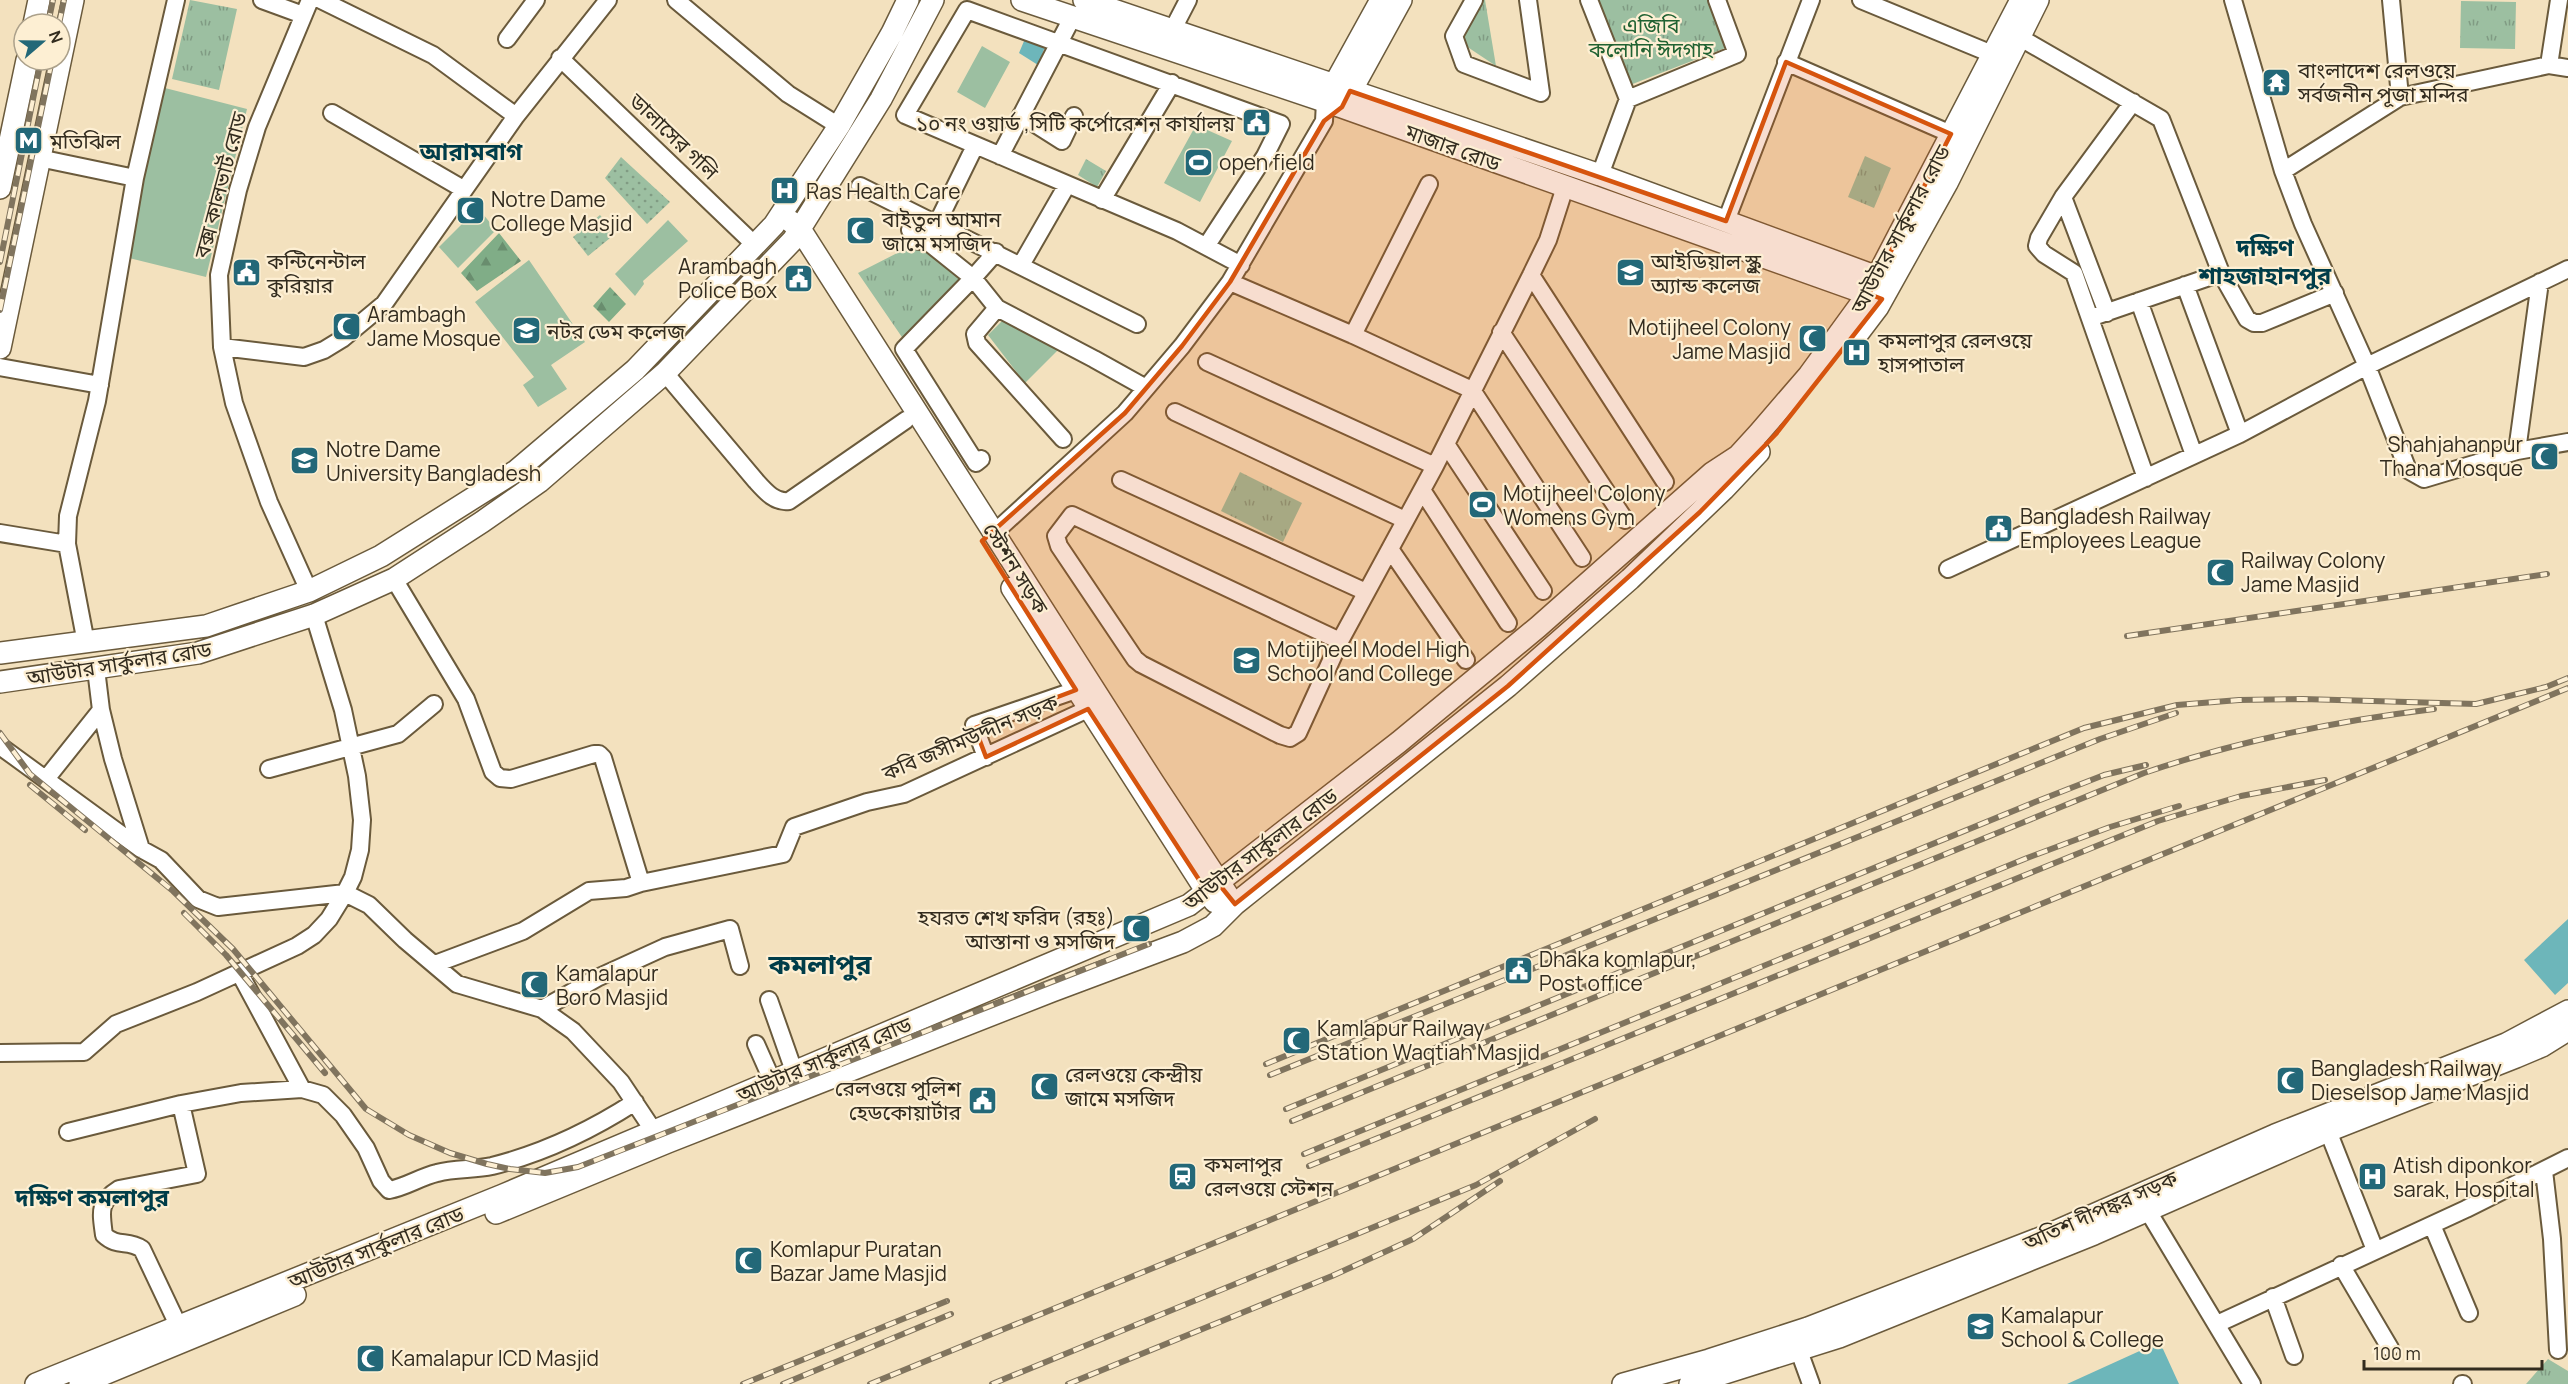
<svg xmlns="http://www.w3.org/2000/svg" width="2568" height="1384" font-family="Manrope,'Noto Sans Bengali',sans-serif">
<defs>
<pattern id="forest-firs" width="22" height="20" patternUnits="userSpaceOnUse" patternTransform="scale(1.5)"><rect width="22" height="20" fill="#80ad87"/><path d="M5 1l3.5 6h-7zM16 11l3.5 6h-7z" fill="#698d6e"/></pattern>
<pattern id="park-tufts" width="24" height="20" patternUnits="userSpaceOnUse" patternTransform="scale(1.5)"><rect width="24" height="20" fill="#9cbfa1"/><path d="M3 7l-1-3M5 7V3M7 7l1-3M15 17l-1-3M17 17v-4M19 17l1-3" fill="none" stroke="#809b83"/></pattern>
<pattern id="garden-dots" width="8" height="8" patternUnits="userSpaceOnUse" patternTransform="scale(1.5)"><rect width="8" height="8" fill="#9cbfa1"/><path d="M2 2h.1M6 6h.1" fill="none" stroke="#809b83" stroke-width="1.8" stroke-linecap="round"/></pattern>
</defs>
<rect width="100%" height="100%" fill="#f3e1be"/>
<path fill="#9cbfa1" d="M982 46 1010 62 985 108 957 92Z
M165 88 247 109 206 277 125 257Z
M1196 125 1232 141 1200 202 1164 183Z
M478 208 496 230 458 268 439 247Z
M668 220 688 241 643 281 644 284 635 296 615 274Z
M529 260 585 342 551 365 567 389 538 407 523 385 534 377 475 302Z
M1005 318 1059 349 1025 383 988 335Z"/>
<path fill="url(#forest-firs)" d="M499 233 521 261 477 291 461 273Z
M610 287 626 304 609 322 593 306Z"/>
<path fill="url(#park-tufts)" d="M190 0 237 9 219 90 172 79Z
M1478 0H1485L1496 66 1460 42Z
M1597 0H1710L1728 47 1630 85Z
M2461 1 2516 2 2515 49 2460 48Z
M1865 156 1891 168 1874 208 1848 197Z
M1086 159 1106 171 1097 187 1078 175Z
M913 245 923 246 963 275 906 343 858 273Z
M1240 472 1302 503 1283 542 1221 511Z
M2548 1359 2568 1371V1384H2526Z"/>
<path fill="url(#garden-dots)" d="M621 157 670 202 647 224 605 178Z
M600 215 615 234 588 256 573 237Z"/>
<path fill="#6db6ba" d="M1027 34 1046 44 1038 65 1019 53Z
M2568 919V983L2555 995 2524 960Z
M2155 1344 2163 1349 2179 1384H2067Z"/>
<g fill="none" stroke-linecap="round" stroke-linejoin="round">
<defs>
<path id="minor" d="M262 0 303 15
M321 0 433 55 516 116
M676 0 788 94 839 126
M1474 0 1454 36 1464 64 1541 93 1528 0
M1589 0 1628 99 1600 175
M1861 0 1992 54
M2233 0 2283 171 2303 224 2367 366 2408 470 2424 479 2517 451 2568 442
M2391 0 2400 97
M2559 0 2549 65 2568 68
M1173 29 1188 0
M2019 37 2161 119 2221 273 2090 318
M507 39 536 0
M560 58 756 246
M1786 62 1951 134
M1628 99 1737 54 1717 0
M2133 102 2063 197 2039 238 2037 246 2044 254 2074 273 2146 478
M332 113 463 189
M1021 115 1062 141 1074 116
M1000 156 1072 18
M39 158 135 178
M2283 171 2400 97 2549 65
M860 186 1137 324
M2063 197 2107 313
M1102 200 1172 83
M1726 221 1811 0
M910 230 915 240 928 242 975 146
M928 242 973 278 996 252
M1207 245 1265 156 1281 124 967 10 905 115 1177 231 1241 265
M1021 265 1067 185
M2221 273 2247 319 2254 323H2262L2335 293
M1531 275 1665 482
M1230 282 1353 335 1472 390 1582 558
M2185 285 2240 434
M2139 301 2194 455
M997 308 975 334 977 343 1063 439
M1501 332 1625 520
M1353 335 1429 184
M222 347 304 357 324 350 342 339 384 304 516 116 608 0
M1207 362 1435 466
M0 367 100 385
M665 373 756 481C765 491 775 503 789 501L906 420
M1175 412 1405 520
M1446 444 1543 591
M2517 451 2540 282
M981 459 976 463 904 349 973 278 997 308 1094 359 1146 388
M1121 480 1366 592
M1422 490 1508 623
M0 533 67 544
M994 533 1125 413 1182 346 1230 282 1324 121 1325 102
M1390 549 1466 660
M1948 569 2240 434 2367 366 2568 269
M394 579 466 699 493 772 500 778 511 779 594 754H599L603 758 641 883 626 888 589 891 523 931 435 964
M309 591 269 502 234 403 222 347 219 275 238 190 257 127 310 0
M1340 641 1072 515 1056 536 1059 546 1135 659 1141 664 1280 735 1290 738 1298 733 1340 641 1435 466 1531 275 1548 240 1565 187
M86 643 67 544 68 516 97 401 135 178 176 0
M101 710 113 759 141 849 161 860 198 899 218 907 345 893 369 905 405 940 457 984 542 1009 573 1031 621 1082 653 1130
M0 746 141 849
M986 757 974 725 1076 690
M269 769 398 734 434 704
M46 779 101 710 96 669
M641 883 783 854 794 827 867 802 904 794 1088 709
M239 972 302 1089
M769 1000 794 1071
M542 1009 597 978 665 947 730 929 740 966
M756 1044 772 1080
M0 1053 84 1052 116 1024 197 992 297 946 314 935 329 919 345 893 353 877 360 850 362 820 357 776 343 710 314 615
M2328 1131 2375 1250
M68 1132 181 1104 241 1093 302 1089 323 1095 343 1115 366 1148 381 1181 389 1190C406 1187 420 1177 437 1173 455 1168 474 1170 492 1166 544 1153 590 1131 635 1102
M2544 1171 2552 1239 2558 1350
M2148 1211 2252 1384
M2432 1225 2469 1313
M2341 1265 2390 1348
M2273 1297 2294 1356
M2217 1324 2466 1209 2568 1158
M178 1325 142 1249C127 1239 118 1248 104 1235 101 1212 98 1202 119 1189L197 1174 181 1104
M1799 1351 1811 1384
M2462 1384H2463"/>
<path id="major" d="M1022 0 1342 107 1879 298
M1084 0 1600 175 1891 282
M34 24 39 0
M1328 96 1381 0
M1345 102 1401 0
M0 188 27 60
M790 221 800 229 1153 782 1227 894
M1856 336 1878 307 1947 183 2038 0
M0 348 73 0
M1012 588 1207 892 1215 902
M0 653 206 626 309 591 381 556 516 471 635 370 774 225 839 126 892 33 908 0
M0 682 198 653 314 615 394 579 482 522 539 482 665 373 793 240 881 99 933 0
M496 1213 668 1142 1052 991 1183 942 1213 926 1235 904 1508 686 1630 579 1724 489 1759 452
M36 1384 503 1195 1189 905 1399 742 1538 627 1712 473 1738 456 1759 433 1809 375 1868 294 2021 0
M80 1384 295 1295
M1623 1384 1709 1360 1808 1328 2043 1237 2275 1135 2506 1044 2568 1011
M1690 1384 1839 1337 2094 1234 2328 1131 2516 1057 2542 1046 2568 1030"/>
</defs>
<use href="#minor" stroke="#6a5a3c" stroke-width="20"/>
<use href="#major" stroke="#6a5a3c" stroke-width="24"/>
<use href="#minor" stroke="#fff" stroke-width="16"/>
<use href="#major" stroke="#fff" stroke-width="21"/>
<defs>
<path id="rail" d="M48 24 53 0
M59 24 64 0
M0 262 41 60
M0 310 52 60
M2127 636 2547 574
M0 733 30 774 173 891 233 949 366 1109 409 1135 450 1153 487 1164 510 1169 545 1173 578 1167 1149 944
M30 785 85 830
M184 913 226 955 325 1073
M1266 1064 2084 728 2177 705 2239 700 2303 699 2476 704 2546 687 2568 678
M1270 1075 2100 739 2176 713
M1286 1109 2035 802 2104 775 2146 765
M1292 1121 2144 773C2237 741 2336 721 2434 709
M1304 1154 2027 858 2110 827 2179 806
M1309 1166 2158 821 2241 796 2325 780
M743 1384 947 1301
M783 1384 951 1314
M870 1384 2568 688
M992 1384 1476 1185 1595 1119
M1068 1384 1332 1276 1413 1239 1500 1181"/>
</defs>
<use href="#rail" stroke="#80745e" stroke-width="6"/>
<use href="#rail" stroke="#fdefd3" stroke-width="4" stroke-dasharray="11" stroke-linecap="butt"/>
</g>
<path fill="#d6540e" fill-opacity="0.2" stroke="#d6540e" stroke-width="4.5" stroke-linejoin="round" d="M1786 62 1951 134 1869 294 1882 299 1776 434 1700 512 1508 686 1235 904 1218 883 1207 892 1088 709 986 757 975 728 1076 690 982 541 1125 413 1182 346 1230 282 1324 121 1342 107 1350 91 1726 221Z"/>
<defs>
<symbol id="temple-square" viewBox="-11 -11 22 22"><rect x="-9" y="-9" width="18" height="18" rx="4" fill="#236878" stroke="#fdefd3"/><path d="M0-6L5-2H3V0L6.5 2.5H4V6H1.5V3h-3V6H-4V2.5H-6.5L-3 0V-2H-5Z" fill="#fff"/></symbol>
<symbol id="civic-square" viewBox="-11 -11 22 22"><rect x="-9" y="-9" width="18" height="18" rx="4" fill="#236878" stroke="#fdefd3"/><path d="M-.6-6.5H3V-4.5H.6V-3L4-1V1h2V6H-6V1h2V-1L-.6-3ZM-1.2 2.5V6h2.4V2.5Z" fill="#fff"/></symbol>
<symbol id="metro-square" viewBox="-11 -11 22 22"><rect x="-9" y="-9" width="18" height="18" rx="4" fill="#236878" stroke="#fdefd3"/><path d="M-5.5 5V-5H-3L0 0L3-5H5.5V5H3V-.5L0 4L-3-.5V5Z" fill="#fff"/></symbol>
<symbol id="stadium-square" viewBox="-11 -11 22 22"><rect x="-9" y="-9" width="18" height="18" rx="4" fill="#236878" stroke="#fdefd3"/><path d="M0-5a6.5 5 0 1 0 0 10a6.5 5 0 1 0 0-10ZM-3.5-1.8h7v3.6h-7Z" fill="#fff"/></symbol>
<symbol id="hospital-square" viewBox="-11 -11 22 22"><rect x="-9" y="-9" width="18" height="18" rx="4" fill="#236878" stroke="#fdefd3"/><path d="M-5-5h3v3.5h4V-5h3V5h-3V1.5h-4V5h-3Z" fill="#fff"/></symbol>
<symbol id="mosque-square" viewBox="-11 -11 22 22"><rect x="-9" y="-9" width="18" height="18" rx="4" fill="#236878" stroke="#fdefd3"/><path d="M3.5-4.9A6 6 0 1 0 3.5 4.9A5 5 0 1 1 3.5-4.9Z" fill="#fff"/></symbol>
<symbol id="school-square" viewBox="-11 -11 22 22"><rect x="-9" y="-9" width="18" height="18" rx="4" fill="#236878" stroke="#fdefd3"/><path d="M0-5L7-2L0 1L-7-2ZM-4 1L0 2.5L4 1V4Q0 6-4 4Z" fill="#fff"/></symbol>
<symbol id="university-square" viewBox="-11 -11 22 22"><rect x="-9" y="-9" width="18" height="18" rx="4" fill="#236878" stroke="#fdefd3"/><path d="M0-5L7-2L0 1L-7-2ZM-4 1L0 2.5L4 1V4Q0 6-4 4Z" fill="#fff"/></symbol>
<symbol id="station-square" viewBox="-11 -11 22 22"><rect x="-9" y="-9" width="18" height="18" rx="4" fill="#236878" stroke="#fdefd3"/><path d="M-3-6H3Q5-6 5-4V2Q5 4 3 4L4.5 6H3L1.5 4h-3L-3 6H-4.5L-3 4Q-5 4-5 2V-4Q-5-6-3-6ZM-3.5-4v3h7v-3ZM-3.5 1v1.5H-2V1ZM2 1v1.5H3.5V1Z" fill="#fff"/></symbol>
</defs>
<g fill-rule="evenodd">
<use href="#temple-square" x="2260" y="66" width="33" height="33"/>
<use href="#civic-square" x="1240" y="106" width="33" height="33"/>
<use href="#metro-square" x="12" y="124" width="33" height="33"/>
<use href="#stadium-square" x="1182" y="146" width="33" height="33"/>
<use href="#hospital-square" x="768" y="174" width="33" height="33"/>
<use href="#mosque-square" x="454" y="194" width="33" height="33"/>
<use href="#mosque-square" x="844" y="214" width="33" height="33"/>
<use href="#civic-square" x="230" y="256" width="33" height="33"/>
<use href="#school-square" x="1614" y="256" width="33" height="33"/>
<use href="#civic-square" x="782" y="262" width="33" height="33"/>
<use href="#mosque-square" x="330" y="310" width="33" height="33"/>
<use href="#university-square" x="510" y="314" width="33" height="33"/>
<use href="#mosque-square" x="1796" y="322" width="33" height="33"/>
<use href="#hospital-square" x="1840" y="336" width="33" height="33"/>
<use href="#mosque-square" x="2528" y="440" width="33" height="33"/>
<use href="#university-square" x="288" y="444" width="33" height="33"/>
<use href="#stadium-square" x="1466" y="488" width="33" height="33"/>
<use href="#civic-square" x="1982" y="512" width="33" height="33"/>
<use href="#mosque-square" x="2204" y="556" width="33" height="33"/>
<use href="#school-square" x="1230" y="644" width="33" height="33"/>
<use href="#mosque-square" x="1120" y="912" width="33" height="33"/>
<use href="#civic-square" x="1502" y="954" width="33" height="33"/>
<use href="#mosque-square" x="518" y="968" width="33" height="33"/>
<use href="#mosque-square" x="1280" y="1024" width="33" height="33"/>
<use href="#mosque-square" x="2274" y="1064" width="33" height="33"/>
<use href="#mosque-square" x="1028" y="1070" width="33" height="33"/>
<use href="#civic-square" x="966" y="1084" width="33" height="33"/>
<use href="#station-square" x="1166" y="1160" width="33" height="33"/>
<use href="#hospital-square" x="2356" y="1160" width="33" height="33"/>
<use href="#mosque-square" x="732" y="1244" width="33" height="33"/>
<use href="#university-square" x="1964" y="1310" width="33" height="33"/>
<use href="#mosque-square" x="354" y="1342" width="33" height="33"/>
</g>
<g text-anchor="middle" dominant-baseline="central" stroke-width="4.5" stroke-linejoin="round" paint-order="stroke">
<g font-size="21" fill="#206232" stroke="#fdefd3">
<text x="1651" y="25">এজিবি<tspan x="1651" dy="24">কলোনি ঈদগাহ</tspan></text>
</g>
<g font-size="21" fill="#332c1f" stroke="#fdefd3" text-anchor="start">
<text x="2298" y="70">বাংলাদেশ রেলওয়ে<tspan x="2298" dy="24">সর্বজনীন পূজা মন্দির</tspan></text>
<text x="1235" y="123" text-anchor="end">১০ নং ওয়ার্ড ,সিটি কর্পোরেশন কার্যালয়</text>
<text x="50" y="141">মতিঝিল</text>
<text x="1219" y="162">open field</text>
<text x="806" y="191">Ras Health Care</text>
<text x="491" y="199">Notre Dame<tspan x="491" dy="24">College Masjid</tspan></text>
<text x="882" y="219">বাইতুল আমান<tspan x="882" dy="24">জামে মসজিদ</tspan></text>
<text x="267" y="261">কন্টিনেন্টাল<tspan x="267" dy="24">কুরিয়ার</tspan></text>
<text x="1651" y="261">আইডিয়াল স্কুল<tspan x="1651" dy="24">অ্যান্ড কলেজ</tspan></text>
<text x="777" y="266" text-anchor="end">Arambagh<tspan x="777" dy="24">Police Box</tspan></text>
<text x="367" y="314">Arambagh<tspan x="367" dy="24">Jame Mosque</tspan></text>
<text x="1791" y="327" text-anchor="end">Motijheel Colony<tspan x="1791" dy="24">Jame Masjid</tspan></text>
<text x="547" y="331">নটর ডেম কলেজ</text>
<text x="1878" y="340">কমলাপুর রেলওয়ে<tspan x="1878" dy="24">হাসপাতাল</tspan></text>
<text x="2523" y="444" text-anchor="end">Shahjahanpur<tspan x="2523" dy="24">Thana Mosque</tspan></text>
<text x="326" y="449">Notre Dame<tspan x="326" dy="24">University Bangladesh</tspan></text>
<text x="1503" y="493">Motijheel Colony<tspan x="1503" dy="24">Womens Gym</tspan></text>
<text x="2020" y="516">Bangladesh Railway<tspan x="2020" dy="24">Employees League</tspan></text>
<text x="2241" y="560">Railway Colony<tspan x="2241" dy="24">Jame Masjid</tspan></text>
<text x="1267" y="649">Motijheel Model High<tspan x="1267" dy="24">School and College</tspan></text>
<text x="1115" y="917" text-anchor="end">হযরত শেখ ফরিদ (রহঃ)<tspan x="1115" dy="24">আস্তানা ও মসজিদ</tspan></text>
<text x="1539" y="959">Dhaka komlapur,<tspan x="1539" dy="24">Post office</tspan></text>
<text x="556" y="973">Kamalapur<tspan x="556" dy="24">Boro Masjid</tspan></text>
<text x="1317" y="1028">Kamlapur Railway<tspan x="1317" dy="24">Station Waqtiah Masjid</tspan></text>
<text x="2311" y="1068">Bangladesh Railway<tspan x="2311" dy="24">Dieselsop Jame Masjid</tspan></text>
<text x="1065" y="1074">রেলওয়ে কেন্দ্রীয়<tspan x="1065" dy="24">জামে মসজিদ</tspan></text>
<text x="961" y="1088" text-anchor="end">রেলওয়ে পুলিশ<tspan x="961" dy="24">হেডকোয়ার্টার</tspan></text>
<text x="1204" y="1164">কমলাপুর<tspan x="1204" dy="24">রেলওয়ে স্টেশন</tspan></text>
<text x="2393" y="1165">Atish diponkor<tspan x="2393" dy="24">sarak, Hospital</tspan></text>
<text x="770" y="1249">Komlapur Puratan<tspan x="770" dy="24">Bazar Jame Masjid</tspan></text>
<text x="2001" y="1315">Kamalapur<tspan x="2001" dy="24">School &amp; College</tspan></text>
<text x="391" y="1358">Kamalapur ICD Masjid</text>
</g>
<g font-size="21" fill="#332c1f" stroke="#fdefd3">
<text transform="translate(674 136) rotate(44)">ডালাসের গলি</text>
<text transform="translate(1453 147) rotate(20)">মাজার রোড</text>
<text transform="translate(220 185) rotate(-75)">বক্স কালভার্ট রোড</text>
<text transform="translate(1900 229) rotate(-62)">আউটার সার্কুলার রোড</text>
<text transform="translate(1016 568) rotate(58)">স্টেশন সড়ক</text>
<text transform="translate(119 663) rotate(-9)">আউটার সার্কুলার রোড</text>
<text transform="translate(970 737) rotate(-23)">কবি জসীমউদ্দীন সড়ক</text>
<text transform="translate(1260 849) rotate(-37)">আউটার সার্কুলার রোড</text>
<text transform="translate(824 1059) rotate(-23)">আউটার সার্কুলার রোড</text>
<text transform="translate(2100 1210) rotate(-24)">অতিশ দীপঙ্কর সড়ক</text>
<text transform="translate(376 1247) rotate(-22)">আউটার সার্কুলার রোড</text>
</g>
<g font-size="24" font-weight="bold" fill="#003d49" stroke="#fdefd3">
<text x="471" y="150">আরামবাগ</text>
<text x="2265" y="246">দক্ষিণ<tspan x="2265" dy="28">শাহজাহানপুর</tspan></text>
<text x="92" y="1196">দক্ষিণ কমলাপুর</text>
</g>
<g font-size="27" font-weight="bold" fill="#003d49" stroke="#fdefd3">
<text x="820" y="963">কমলাপুর</text>
</g>
</g>
<g transform="translate(42 42) rotate(70)"><circle r="28" fill="#fdefd3" stroke="#aca18b" stroke-width="1.5"/>
<path d="M0-4.5L10 22L0 15L-10 22Z" fill="#236878"/>
<text y="-9" font-size="16" font-weight="bold" text-anchor="middle" fill="#332c1f">N</text>
</g>
<path d="M2364 1360v9h178v-9" fill="none" stroke="#332c1f" stroke-width="3"/>
<text x="2373" y="1360" font-size="18" fill="#332c1f" stroke="#fdefd3" stroke-width="4.5" paint-order="stroke">100 m</text>
</svg>
